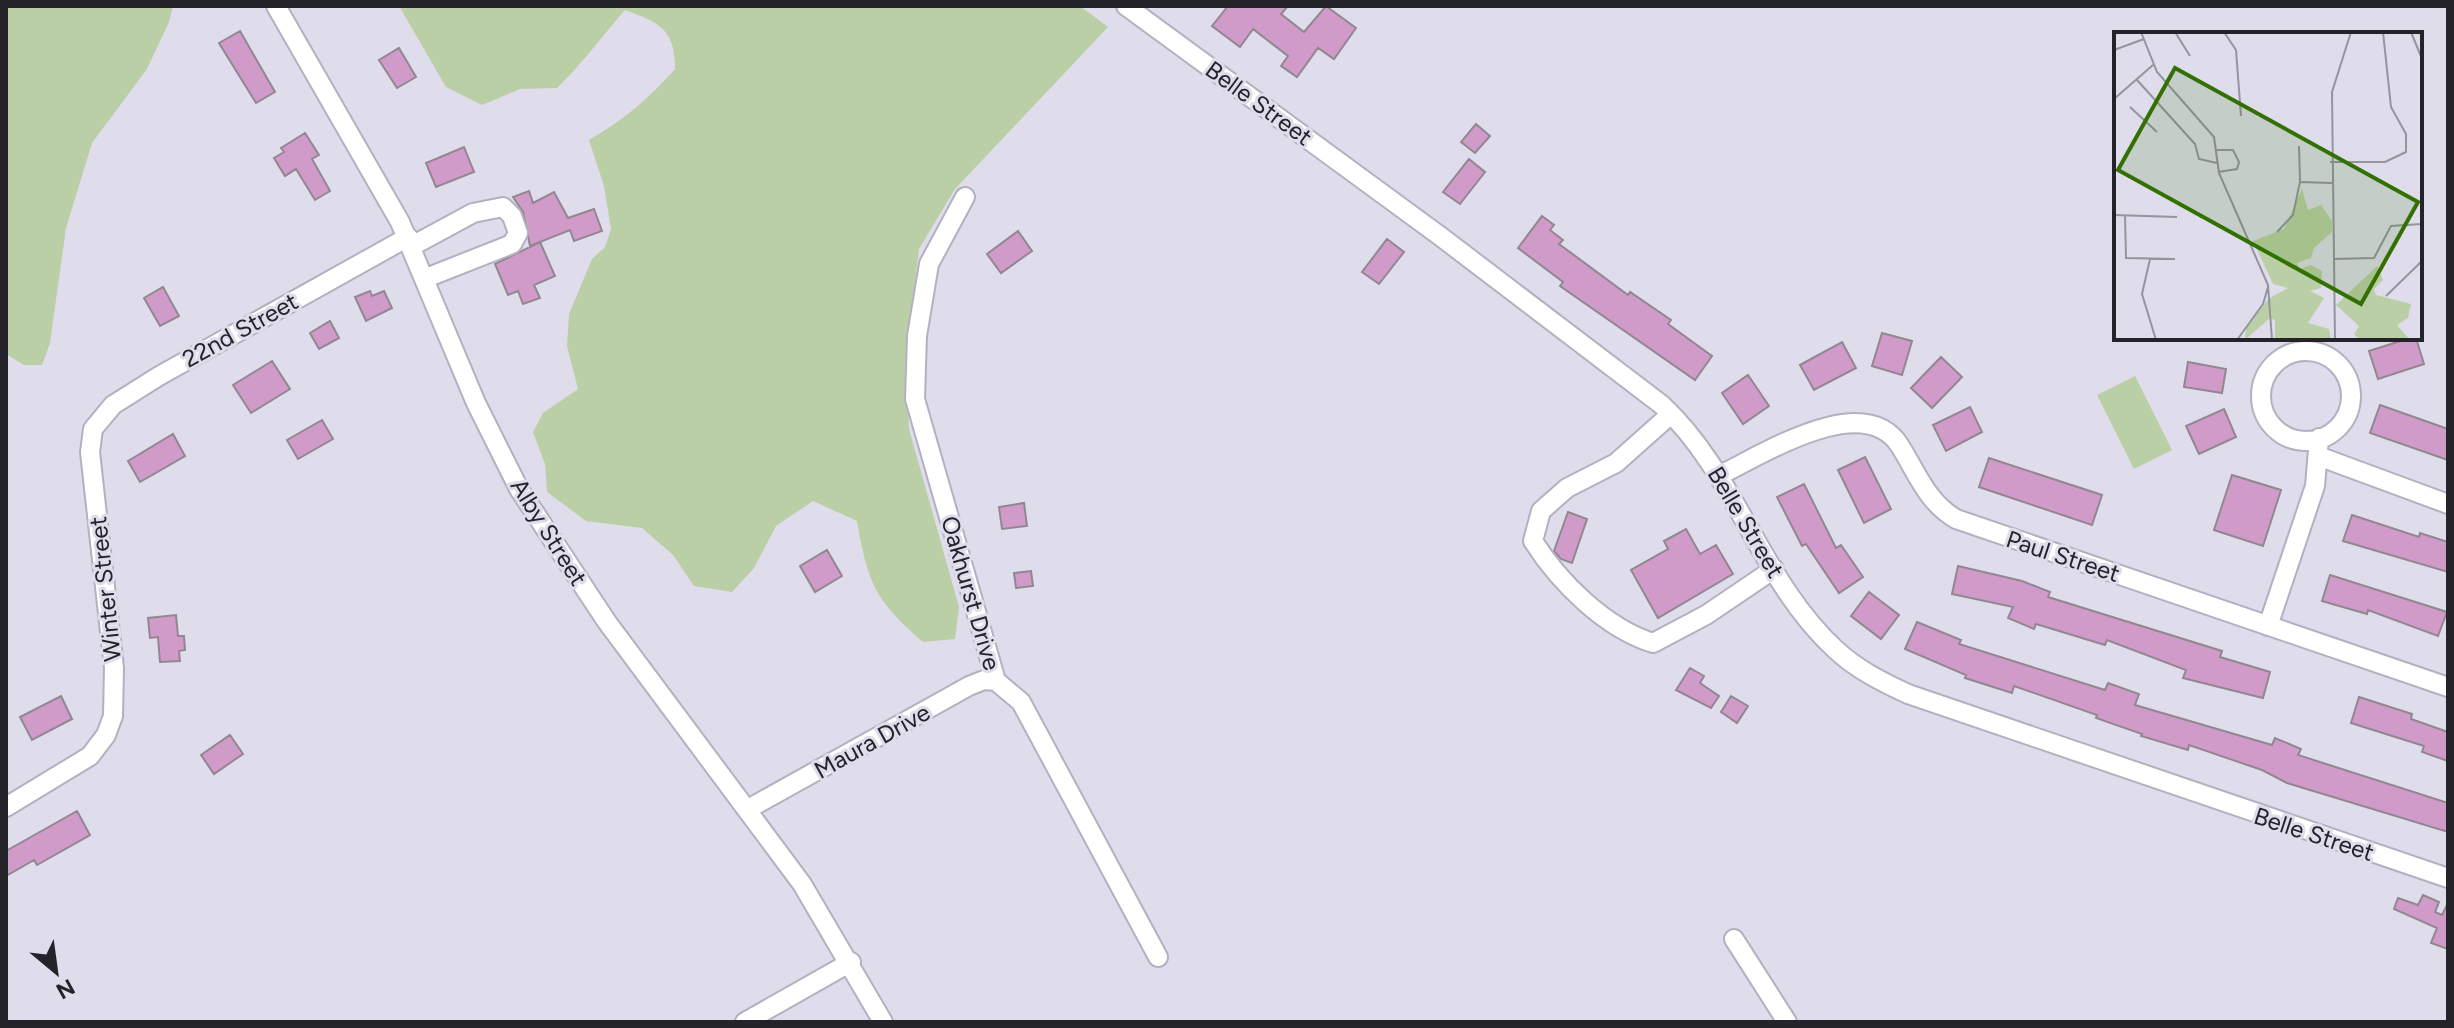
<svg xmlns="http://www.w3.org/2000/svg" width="2454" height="1028" font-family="Figtree,sans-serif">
<rect width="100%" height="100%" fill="#dfddec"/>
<path fill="#bacfa5" d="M6 6H173L169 22 147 69 92 143 66 228 50 343 42 365H24L6 354Z
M399 6H1080L1108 27 955 189 919 249 906 356 909 429 959 607 955 639 923 642C875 600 868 584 857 521L813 501 776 526 754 568 732 592 694 586 673 555 642 528 586 521 547 492 545 464 533 432 543 413 578 389 567 346 569 314 592 259 605 247 611 229 604 186 589 140C625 119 647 100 675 69 675 29 660 23 625 10 602 36 583 63 557 88L520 89 482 105 446 87Z
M2135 376 2172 450 2134 469 2097 395Z"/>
<path fill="#d19bc9" stroke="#928790" stroke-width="2" d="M1228 6H1288L1281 14 1304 32 1326 6 1356 28 1334 59 1318 48 1297 77 1281 66 1288 56 1253 29 1240 47 1212 26Z
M240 31 275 92 256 103 219 43Z
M399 48 416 77 397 88 379 60Z
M1476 124 1490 136 1475 153 1461 142Z
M305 133 319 155 312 159 330 191 315 200 296 169 285 176 274 158 284 152 281 148Z
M464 147 474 172 436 187 426 163Z
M1469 159 1485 172 1460 204 1443 192Z
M529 191 533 203 554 192 568 218 594 209 602 231 574 241 570 230 530 246 523 212 513 197Z
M1542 216 1554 225 1550 230 1563 240 1559 244 1628 295 1630 292 1671 320 1668 324 1712 356 1695 380 1560 286 1563 282 1518 248Z
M1018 231 1032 251 1001 273 987 254Z
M1387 239 1404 252 1379 284 1362 272Z
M540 242 555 276 534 285 540 298 523 304 518 291 508 295 495 264Z
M163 287 179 316 160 326 144 298Z
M370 291 372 296 384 291 392 308 366 321 355 297Z
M330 321 339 338 319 349 310 333Z
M1882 333 1912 341 1902 375 1872 366Z
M2410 338H2416L2424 364 2378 379 2369 351Z
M1842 342 1856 368 1814 390 1800 365Z
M1941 357 1962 377 1932 408 1911 388Z
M272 361 290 389 251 413 233 385Z
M2188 362 2226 369 2222 393 2184 387Z
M1748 375 1769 406 1743 424 1722 393Z
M2380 405 2448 429V460L2370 433Z
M1970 407 1982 432 1946 451 1933 425Z
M2224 409 2236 437 2199 454 2186 426Z
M322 420 333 439 298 459 287 440Z
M173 434 185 456 140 482 128 461Z
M1865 457 1891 509 1864 523 1838 470Z
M1989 458 2102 495 2092 525 1979 487Z
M2232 475 2281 490 2263 546 2214 530Z
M1804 484 1836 548 1841 545 1863 577 1839 593 1806 544 1802 546 1777 497Z
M1024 503 1027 526 1002 529 999 507Z
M1568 512 1587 519 1572 563 1561 559 1554 551Z
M2352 515 2419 537 2420 533 2448 542V572L2343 541Z
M1686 529 1700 554 1716 545 1733 574 1658 618 1631 570 1668 549 1664 541Z
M827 550 842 576 815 592 800 566Z
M1958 566 2022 581 2050 592 2048 597 2222 651 2220 657 2270 672 2263 698 2183 678 2186 670 2107 640 2105 645 2036 624 2034 629 2008 618 2013 607 1952 594Z
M1031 571 1033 586 1016 588 1014 573Z
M2330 575 2447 612 2438 636 2368 610 2367 614 2322 601Z
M1869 592 1899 615 1881 639 1851 616Z
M176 615 178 636H184L185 650 179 651 180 661 160 662 158 637 150 638 148 618Z
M1917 622 1961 640 1959 644 2105 690 2108 683 2139 694 2135 705 2272 745 2275 738 2301 749 2298 755 2448 803V832L2287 783 2262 770 2189 745 2188 750 2141 736 2142 734 2096 718 2097 715 2014 686 2012 693 1965 678 1966 675 1905 649Z
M1690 668 1704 676 1700 683 1719 696 1711 708 1676 690Z
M61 696 72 719 32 740 20 717Z
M1731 696 1748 706 1737 723 1721 712Z
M2359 697 2412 714 2411 719 2448 732V761L2422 752 2424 746 2351 723Z
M230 735 243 754 214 774 201 755Z
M77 811 90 835 37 865 34 860 6 876V851Z
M2423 895 2439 902 2435 912 2442 915 2448 903V949L2431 943 2437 928 2394 909 2398 898 2418 905Z"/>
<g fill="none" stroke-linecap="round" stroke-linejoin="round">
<defs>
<path id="minor" d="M276 6 400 222 476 403 519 489 607 622 802 884 883 1022
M1126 6 1440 236 1662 405C1736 474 1761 581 1835 649 1856 669 1882 682 1908 694L2448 878
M965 197 929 264 917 336 915 399 996 681 1021 702 1158 957
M412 246 473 213 503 207 512 216 518 233 512 244 426 278
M2261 396a45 45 0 1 1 90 0a45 45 0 1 1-90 0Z
M1671 414 1616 463 1567 488 1541 511 1533 541C1559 582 1605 628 1653 643L1706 615 1774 569
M2318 456 2448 504
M1720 475C1764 454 1864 389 1900 446 1917 473 1927 502 1956 519L2448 687
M2268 626 2315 486 2319 438
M6 807 90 756 106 735 113 716 114 668 90 452 93 429 113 405 159 376 408 237
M748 809 969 686 984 680 996 681
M1734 939 1787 1022
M745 1022 851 962"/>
</defs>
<use href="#minor" stroke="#b3b1bf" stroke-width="22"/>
<use href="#minor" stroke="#fff" stroke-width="18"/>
</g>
<g text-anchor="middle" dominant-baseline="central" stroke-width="6" stroke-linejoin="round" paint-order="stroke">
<g font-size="24" fill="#242329" stroke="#dfddec">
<text transform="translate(1259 103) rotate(36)">Belle Street</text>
<text transform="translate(240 330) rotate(-29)">22nd Street</text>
<text transform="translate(1746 522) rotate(59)">Belle Street</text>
<text transform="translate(549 532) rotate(58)">Alby Street</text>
<text transform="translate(2063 556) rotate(18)">Paul Street</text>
<text transform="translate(105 589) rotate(-96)">Winter Street</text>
<text transform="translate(971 593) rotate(74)">Oakhurst Drive</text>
<text transform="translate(872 741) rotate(-29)">Maura Drive</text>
<text transform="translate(2314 834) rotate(18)">Belle Street</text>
</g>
</g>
<g transform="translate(2114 32)">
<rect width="308" height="308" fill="#dfddec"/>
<path d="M188 157 194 178 207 173 218 189V200L200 216 197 226 183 231 186 237 197 233 208 239 207 256 196 259 210 266 194 291 215 297 217 308H161V288L156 286 131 308 132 297 154 267 174 256 159 252 139 209 170 197ZM263 234 269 248 260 257 262 263 297 272 294 286 283 293 296 308H246L240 302 245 294 222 273Z" fill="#bacfa5"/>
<path fill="none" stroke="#94939e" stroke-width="2" d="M27 0 43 40 100 105 105 141 154 253 158 308M61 0 76 24M110 0 122 18 127 84M297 0 308 27M0 18 30 7M23 48 81 112 85 127 103 131M0 67 39 33M16 75 43 100M103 118H119L125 130 123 137 104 140M216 130H271L292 120V102L277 75 269 0M186 150 218 151M0 183 63 185M11 183 12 226 61 227M163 200 179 183 186 150 185 114M36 227 28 262 42 308M220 227 260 226 277 194 308 192M272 264 308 229M123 308 149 272 154 255M221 308 218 60 237 0"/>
<path fill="#337002" fill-opacity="0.15" stroke="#337002" stroke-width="4" d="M61 36 304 170 247 272 4 138Z"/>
<rect width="308" height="308" fill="none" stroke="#242329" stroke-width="4"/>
</g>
<rect width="2454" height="1028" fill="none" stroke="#242329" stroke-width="16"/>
<g transform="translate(56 972) rotate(151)" stroke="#dfddec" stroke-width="6" paint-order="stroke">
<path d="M0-6L14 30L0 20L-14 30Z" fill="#242329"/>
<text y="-12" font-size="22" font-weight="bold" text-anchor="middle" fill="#242329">N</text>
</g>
</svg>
